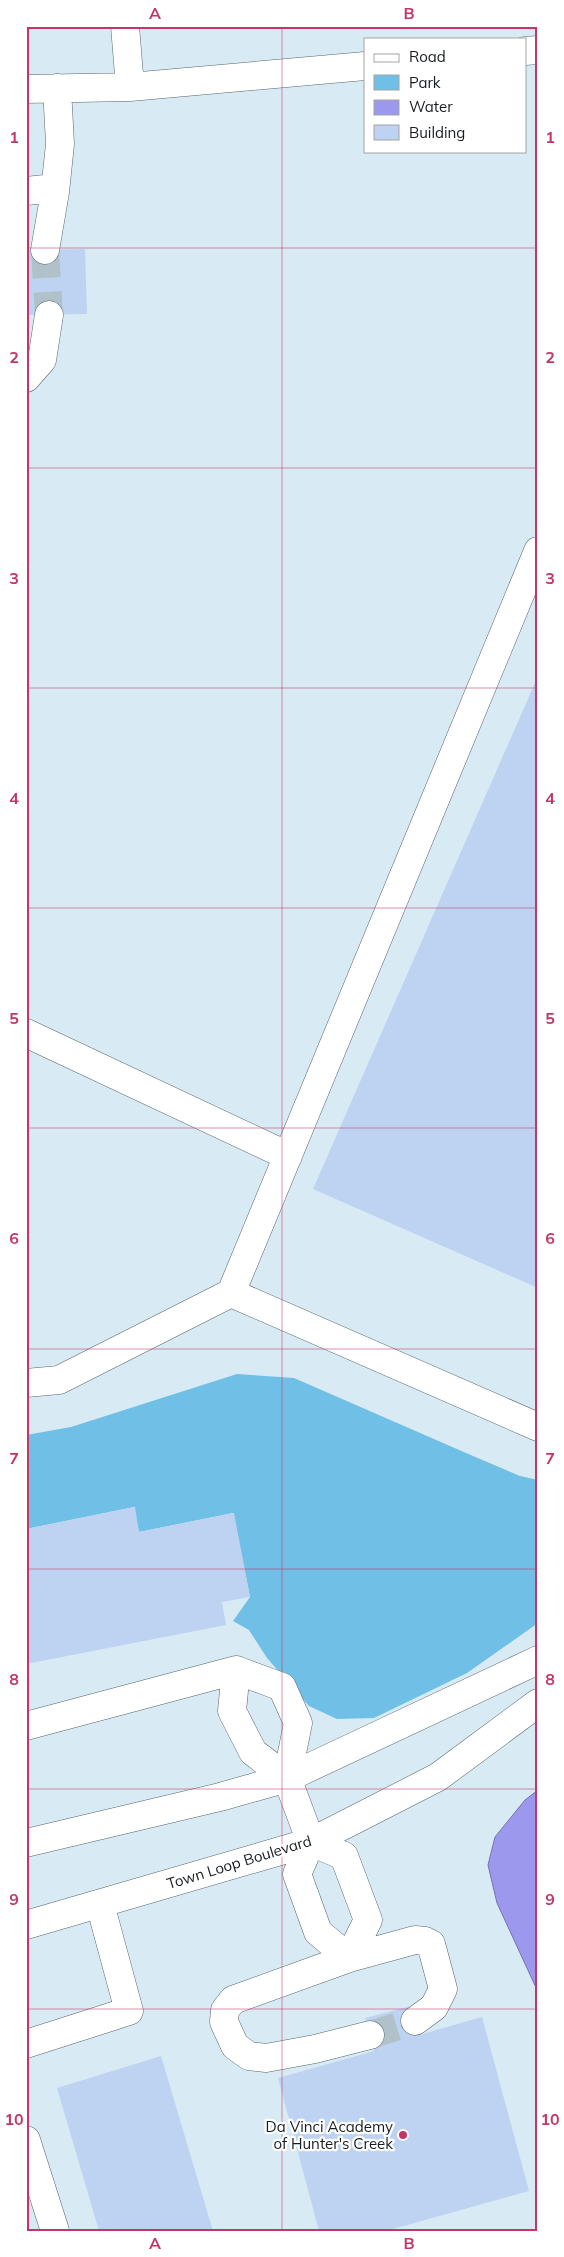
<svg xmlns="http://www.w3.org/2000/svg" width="564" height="2257" font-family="Mulish,sans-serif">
<rect width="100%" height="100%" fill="#d8eaf3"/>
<path fill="#6fbfe6" d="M237 1374 294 1378 466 1453 520 1476 538 1480V1623L467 1673 374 1718 337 1719 309 1706 267 1658 249 1630 233 1621 250 1597 233 1513 139 1532 134 1507 26 1529V1435L71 1427Z"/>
<path fill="#9c98ee" stroke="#7473b0" d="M538 1790V1992L497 1903 488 1865 495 1837 525 1800Z"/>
<path fill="#bed3f2" d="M85 249 87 314 26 315V250Z
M538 676V1288L313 1189Z
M135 1507 139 1532 234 1513 250 1597 222 1602 226 1625 26 1664V1529Z
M411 2006 419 2035 482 2017 529 2191 386 2231H319L278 2078 374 2051 365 2018Z
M161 2056 213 2231H99L57 2088Z"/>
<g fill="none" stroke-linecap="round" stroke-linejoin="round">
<path stroke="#b1c1c9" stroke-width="28" stroke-dasharray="28 14" stroke-linecap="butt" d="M45 250 49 315
M370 2035 415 2021"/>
<defs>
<path id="minor" d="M125 26 130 87
M525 51 538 50
M26 89 130 87 365 66
M26 191 55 188
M45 250 55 192 60 144 57 88
M26 378 42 360 49 315
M26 1033 288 1156
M231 1293 538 1427
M26 1383 59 1380 231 1293 538 551
M236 1670 232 1711 253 1752 287 1778 311 1842 344 1856 368 1920 349 1958
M26 1726 236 1670 282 1687 298 1723 287 1778
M311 1842 297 1874 318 1932 349 1958
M26 1843 220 1797 287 1778 538 1660
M26 1925 311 1842 438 1777 538 1703
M370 2035 315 2049 266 2058 249 2056 235 2046 224 2022 225 2010 233 2000 349 1958 415 1940 425 1941 431 1944 443 1989 434 2007 415 2021
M26 2044 129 2011 100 1904
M26 2140 55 2231"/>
</defs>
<use href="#minor" stroke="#57666e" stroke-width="29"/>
<use href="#minor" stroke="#fff" stroke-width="28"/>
</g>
<path fill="none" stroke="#c43666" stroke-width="1" stroke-opacity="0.55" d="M282 26V2231M26 248H538M26 468H538M26 688H538M26 908H538M26 1128H538M26 1349H538M26 1569H538M26 1789H538M26 2009H538"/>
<circle fill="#c43666" stroke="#fff" stroke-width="2" cx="403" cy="2135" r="5"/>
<g text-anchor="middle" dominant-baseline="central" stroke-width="4.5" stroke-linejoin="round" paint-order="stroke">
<g font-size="15" fill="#171d21" stroke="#fff">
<text transform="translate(239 1862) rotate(-17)">Town Loop Boulevard</text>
</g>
<g font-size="15" fill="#171d21" stroke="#fff" text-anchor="end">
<text x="393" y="2126">Da Vinci Academy<tspan x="393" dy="17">of Hunter's Creek</tspan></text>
</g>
</g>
<rect width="564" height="2257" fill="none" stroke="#ffffff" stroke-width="55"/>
<rect x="364" y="38" width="162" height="115" fill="#ffffff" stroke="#a2a5a6"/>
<rect x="374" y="54" width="25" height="8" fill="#ffffff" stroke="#a2a5a6"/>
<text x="409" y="62" font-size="15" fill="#171d21">Road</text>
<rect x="374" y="75" width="25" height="15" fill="#6fbfe6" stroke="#a2a5a6"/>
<text x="409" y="88" font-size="15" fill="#171d21">Park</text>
<rect x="374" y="100" width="25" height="15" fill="#9c98ee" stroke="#a2a5a6"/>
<text x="409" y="112" font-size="15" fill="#171d21">Water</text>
<rect x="374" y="125" width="25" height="15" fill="#bed3f2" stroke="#a2a5a6"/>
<text x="409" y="138" font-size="15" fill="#171d21">Building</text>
<rect x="28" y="28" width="508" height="2202" fill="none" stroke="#c43666" stroke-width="2"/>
<g font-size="16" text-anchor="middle" font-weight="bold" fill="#c43666">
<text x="155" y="19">A</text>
<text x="409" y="19">B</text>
<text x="14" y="143">1</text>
<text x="550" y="143">1</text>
<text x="14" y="363">2</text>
<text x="550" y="363">2</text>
<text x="14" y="584">3</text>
<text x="550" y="584">3</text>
<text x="14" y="804">4</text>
<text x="550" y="804">4</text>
<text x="14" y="1024">5</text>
<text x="550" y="1024">5</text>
<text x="14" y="1244">6</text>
<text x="550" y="1244">6</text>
<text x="14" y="1464">7</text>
<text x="550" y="1464">7</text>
<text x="14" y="1685">8</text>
<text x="550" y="1685">8</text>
<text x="14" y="1905">9</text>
<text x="550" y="1905">9</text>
<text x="14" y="2125">10</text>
<text x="550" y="2125">10</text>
<text x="155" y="2249">A</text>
<text x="409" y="2249">B</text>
</g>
</svg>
